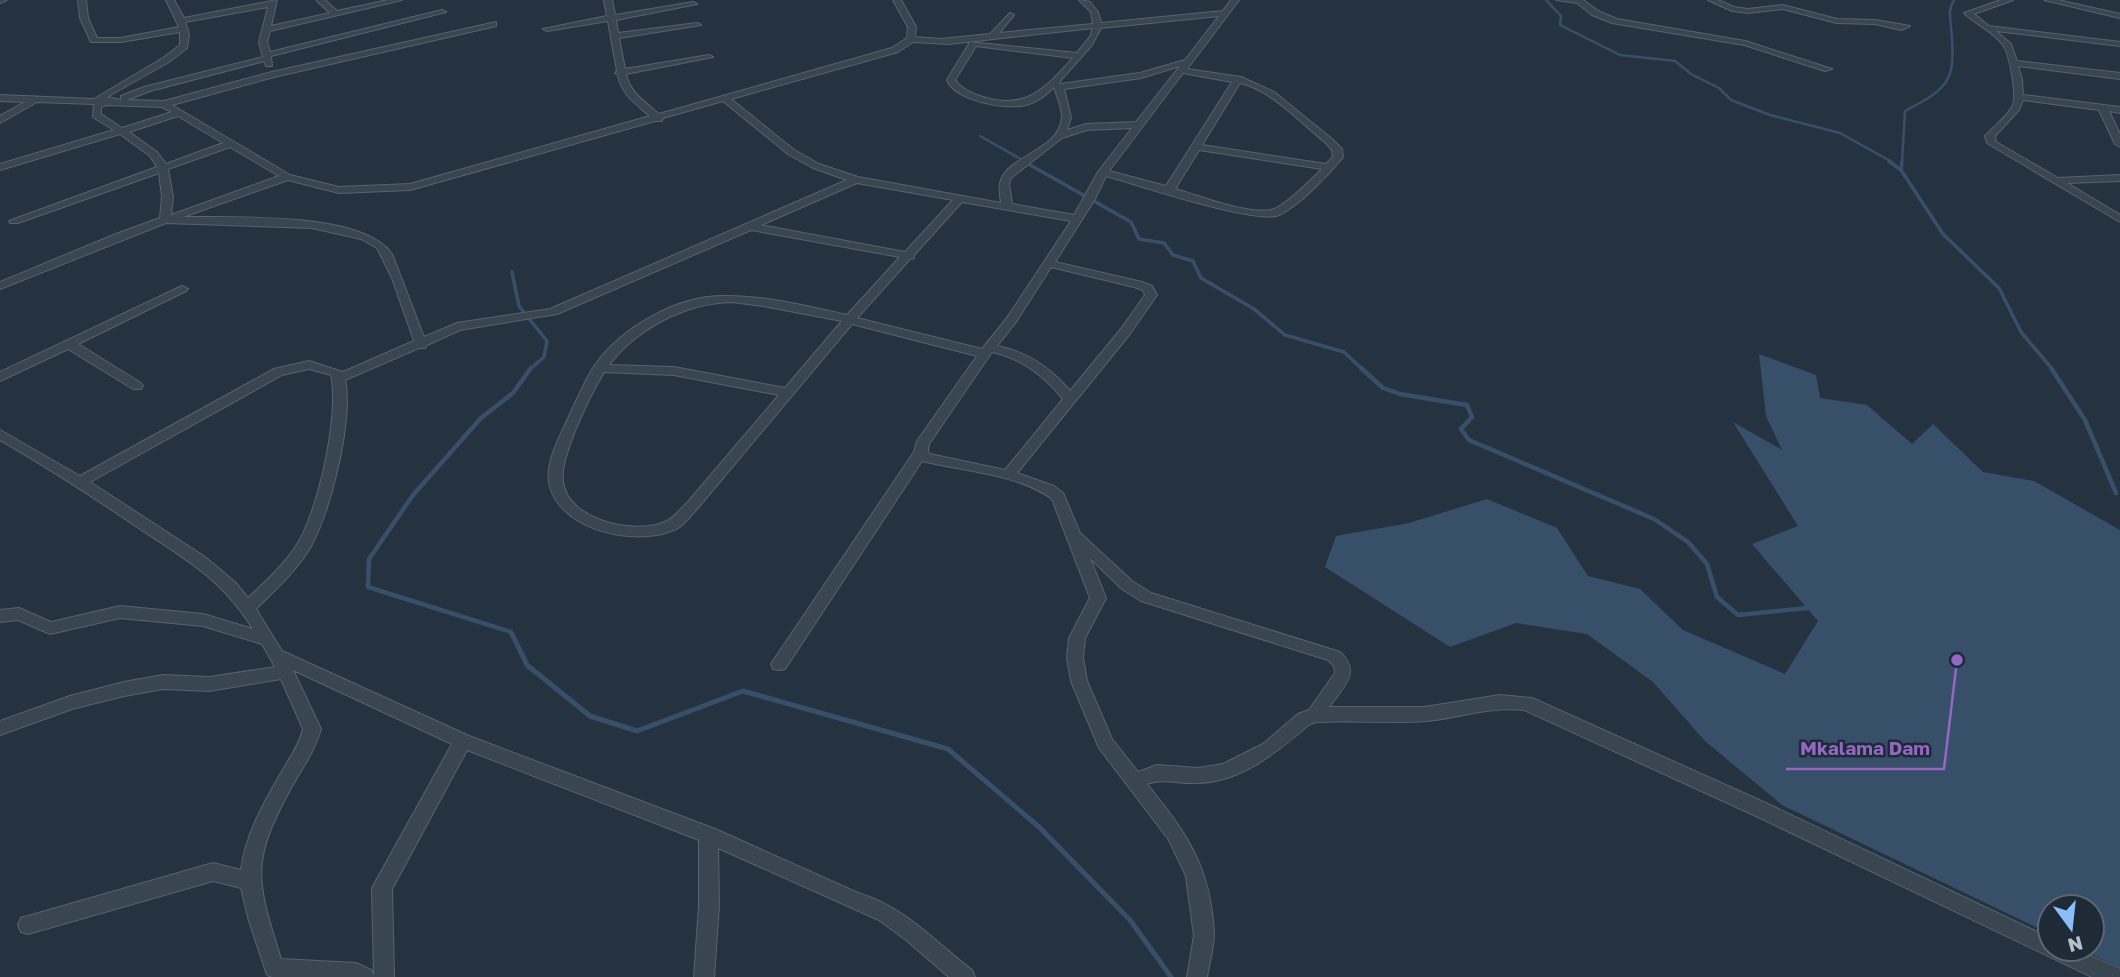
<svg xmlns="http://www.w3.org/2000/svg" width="2120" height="977" font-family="'Golos Text',sans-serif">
<rect width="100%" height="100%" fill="#253341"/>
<path fill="#384f69" d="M1759 354 1816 375 1820 398 1867 405 1912 444 1933 424 1983 472 2034 481 2120 530V968L2081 949H2092V907H2050V934L1782 805 1705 741 1653 682 1587 634 1516 623 1450 647 1325 567 1336 536 1409 523 1487 499 1557 528 1588 576 1640 589 1683 630 1785 674 1818 621 1752 544 1798 526 1733 422 1782 450 1766 416Z"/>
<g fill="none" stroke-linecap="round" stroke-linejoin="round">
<path stroke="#384f69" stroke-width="2.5" d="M1546 0 1561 16 1560 25 1620 55 1675 61 1691 74 1719 88 1731 100 1770 115 1840 133 1892 162
M980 136 1026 162
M1902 162 1905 111C1951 87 1956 80 1951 27 1950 16 1948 10 1954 0"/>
<path stroke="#384f69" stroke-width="3.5" d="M1023 161 1131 222 1139 239 1164 243 1173 255 1193 261 1201 278 1254 309 1285 335 1344 352 1363 370
M1889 161 1901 170
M1902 161 1901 170 1943 234 1999 288 2021 332 2053 370
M512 272 519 306 547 341 544 357 529 370"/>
<path stroke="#384f69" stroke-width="4.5" d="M1361 368 1383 388 1400 394 1467 405 1472 417 1461 429 1469 440 1654 519 1688 542 1707 564 1717 597 1738 615 1807 608
M2051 368 2085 420 2116 493
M513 636 511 632 368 587 369 559 413 495 481 418 513 393 531 368"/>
<path stroke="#384f69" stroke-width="5" d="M512 634 527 665 590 716 637 731 743 691 948 749 1039 827 1130 920 1171 977"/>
<defs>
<path id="minor" d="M0 0H7L0 3Z
M78 0H86L88 18 97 38H121L179 27 166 0H174L184 18 277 0 271 26 330 13 316 0H325L337 11 388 0H402L270 31 267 42 270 52 442 10 446 12 271 56 272 66H266L264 61 150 91 127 100 164 101 272 72 496 22V26L274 77 172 105 290 175 339 187 410 184 650 116C636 104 621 94 618 75L615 73 617 71 608 21 547 31 543 29 607 16 604 0H612L615 15 693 2 697 4 616 20 618 33 697 23 701 25 619 38 625 69 709 55 713 57 626 74C630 93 645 102 659 114L892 48 907 38 908 27 893 0H901L916 27 915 37 941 39 990 34 1010 13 1014 15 999 33 1093 24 1091 12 1079 0 1090 2 1098 12 1101 23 1223 11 1231 0H1239L1187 69 1241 77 1274 92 1332 139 1342 149 1343 157C1328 175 1300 205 1279 215 1257 225 1135 184 1106 176L1095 199 1055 262 1142 282 1152 286 1157 295 1129 335 1017 473 1054 486 1063 493 1080 533 1132 581 1151 593 1340 652C1362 673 1343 687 1329 707H1424L1500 695 1532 698 1768 804 2050 938V949H2075L2120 969V977H2092L1756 816 1524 710C1490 706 1459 718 1426 721 1389 724 1352 720 1316 722L1310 724C1278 751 1241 783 1196 783 1179 784 1164 778 1147 784 1187 834 1211 867 1214 934 1214 948 1209 963 1207 977H1187L1194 936 1186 876 1169 840 1099 748 1071 681 1067 658 1069 638 1090 598 1052 499C1019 474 962 471 922 461L785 669 779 670 773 669 771 664 914 452 917 441 977 356 852 324 697 509C691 515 685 524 678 528 640 548 563 532 550 487 543 464 562 433 571 412 578 397 586 378 595 365 621 328 675 297 721 296 763 295 806 306 847 315L900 257 751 230 557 314 460 330 427 345 425 348H419L345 380C354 419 329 520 307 553 293 574 274 591 256 609L282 651 469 736 715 829 858 893C905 907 934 941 972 970L975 977H949L906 940 879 920 718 848 719 906 714 977H694L699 906V840L467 750 392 889 394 977H272L267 975 249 921 241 888 213 881 28 934 21 932 18 925 21 918 28 916 213 863 241 870C245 836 264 802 281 773 289 759 299 746 303 729L281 679 209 691 163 689 124 696 72 709 0 735V721L70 696 124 682 163 675 209 677 275 667 262 644 203 626 120 618 50 634 18 620 0 622V610L19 608 51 622 120 606 203 614 253 629C222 579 186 559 137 527 92 496 47 467 0 440V430L80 476 274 369 309 361 343 372 414 341 392 278 377 248 361 239 312 228 166 223 0 289V282L116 234 160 218 162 197 159 173 18 223H10L9 221 157 167 150 156 120 134 0 170V164L114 130 93 117 94 104 37 102 0 123V116L25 102 0 101V95L94 99 163 58 180 45V32L121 42H91L80 18ZM268 7 259 42 263 57 144 87 121 96V100L107 97 169 62 187 48 189 34 185 22ZM1219 16 1185 60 1140 73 1060 84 1059 82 1092 45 1101 28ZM1093 28 1090 37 1077 53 970 42 947 80C955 101 1006 110 1026 105 1038 102 1046 95 1054 87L1055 90C1058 98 1062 109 1062 117 1060 150 1010 155 1001 180 998 187 1000 195 1001 203L858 177 819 164 794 150 731 99 898 52 913 42 949 44ZM976 46 1073 58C1046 87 1027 111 983 97 973 94 961 89 955 80ZM1180 66 1136 122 1086 124 1067 130 1071 118 1064 89 1141 78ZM1183 73 1232 82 1166 186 1109 171ZM1240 83C1270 89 1302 124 1326 143L1332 150 1333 157 1326 164 1202 145ZM723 101 788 154 813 168 847 180 550 309 457 323 424 337 392 254C362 211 233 218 183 217L288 180 339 193 410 190 655 121H662L663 118ZM106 105 162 107 172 112 122 128 101 114V107ZM178 116 223 143 166 164 157 152 129 132ZM1132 128 1098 172 1074 215 1012 204 1009 184 1011 178 1062 138 1087 130ZM230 147 279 176 171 215 173 197 168 169ZM1199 150 1322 169C1312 179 1283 208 1271 210 1244 214 1201 196 1175 189ZM857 183 953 200 905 252 761 225ZM962 202 1071 221 1007 318 982 349 857 318 910 259 914 258V255ZM1051 267 1134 287 1143 290 1145 295 1121 329 1070 391C1050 367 1027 352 997 346L1016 322ZM732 302 763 306 842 321 785 388 674 367 609 365C637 328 686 303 732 302ZM992 352C1023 359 1044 376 1063 399L1005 470 930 454 928 451 929 444ZM309 369 331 375C340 414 318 513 296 546 283 566 265 582 248 598L235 582 205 557 90 482 282 375ZM604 372 674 375 779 395 687 503C681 508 675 517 667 521 637 536 568 521 563 482 559 457 591 394 604 372ZM1090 558 1122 589 1141 601 1328 660 1334 666 1335 673 1309 710 1298 714 1263 744 1223 764 1198 768 1157 765 1138 772 1112 739 1087 681 1083 658 1085 638 1106 598ZM293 670 452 744 372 888 374 976 371 970 356 963 281 959C256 879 250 863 291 788 302 768 315 751 321 729Z
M1556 0H1583L1598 11 1617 19 1745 41 1832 69 1825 71 1744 45 1612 23 1592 15 1577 3Z
M1708 0H1718L1734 7 1748 9 1783 5 1837 19 1875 20 1910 26 1901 30 1875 24 1837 23 1783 9 1748 13 1732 11Z
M2001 0H2013L1974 14 1989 26 2120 42V46L1996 31 2011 44 2017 61 2120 73V79L2018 66 2022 79 2023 95 2120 107V113L2109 111 2120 134V147L2115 144 2099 110 2023 100 2019 110 1995 136 1996 142 2058 178 2120 175V181L2067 183 2120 215V222L1987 143 1985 136C1993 127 2006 118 2012 107 2018 96 2009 53 2003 45 1994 32 1975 24 1964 13Z
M2044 0H2058L2120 14V18Z
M182 286 188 289 186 291 78 344 141 383 143 386 141 389H133L68 349 0 381V372Z"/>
</defs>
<use href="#minor" stroke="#57626e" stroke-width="2"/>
<use href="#minor" fill="#394551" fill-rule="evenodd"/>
</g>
<path fill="none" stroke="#9367c4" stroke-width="2.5" d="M1957 660L1944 769H1786"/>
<circle fill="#9367c4" stroke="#1e2a36" stroke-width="2.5" cx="1957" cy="660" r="7"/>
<g font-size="19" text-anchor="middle" font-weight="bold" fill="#9367c4" stroke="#1e2a36" stroke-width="5" stroke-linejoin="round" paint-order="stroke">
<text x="1865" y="755">Mkalama Dam</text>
</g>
<g transform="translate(2071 928) rotate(165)"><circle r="33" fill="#1e2a36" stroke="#5b6672" stroke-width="2"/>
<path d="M0-5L12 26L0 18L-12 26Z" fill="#8bbdfb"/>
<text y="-10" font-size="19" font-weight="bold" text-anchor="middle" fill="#b6bfcb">N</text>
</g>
</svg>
